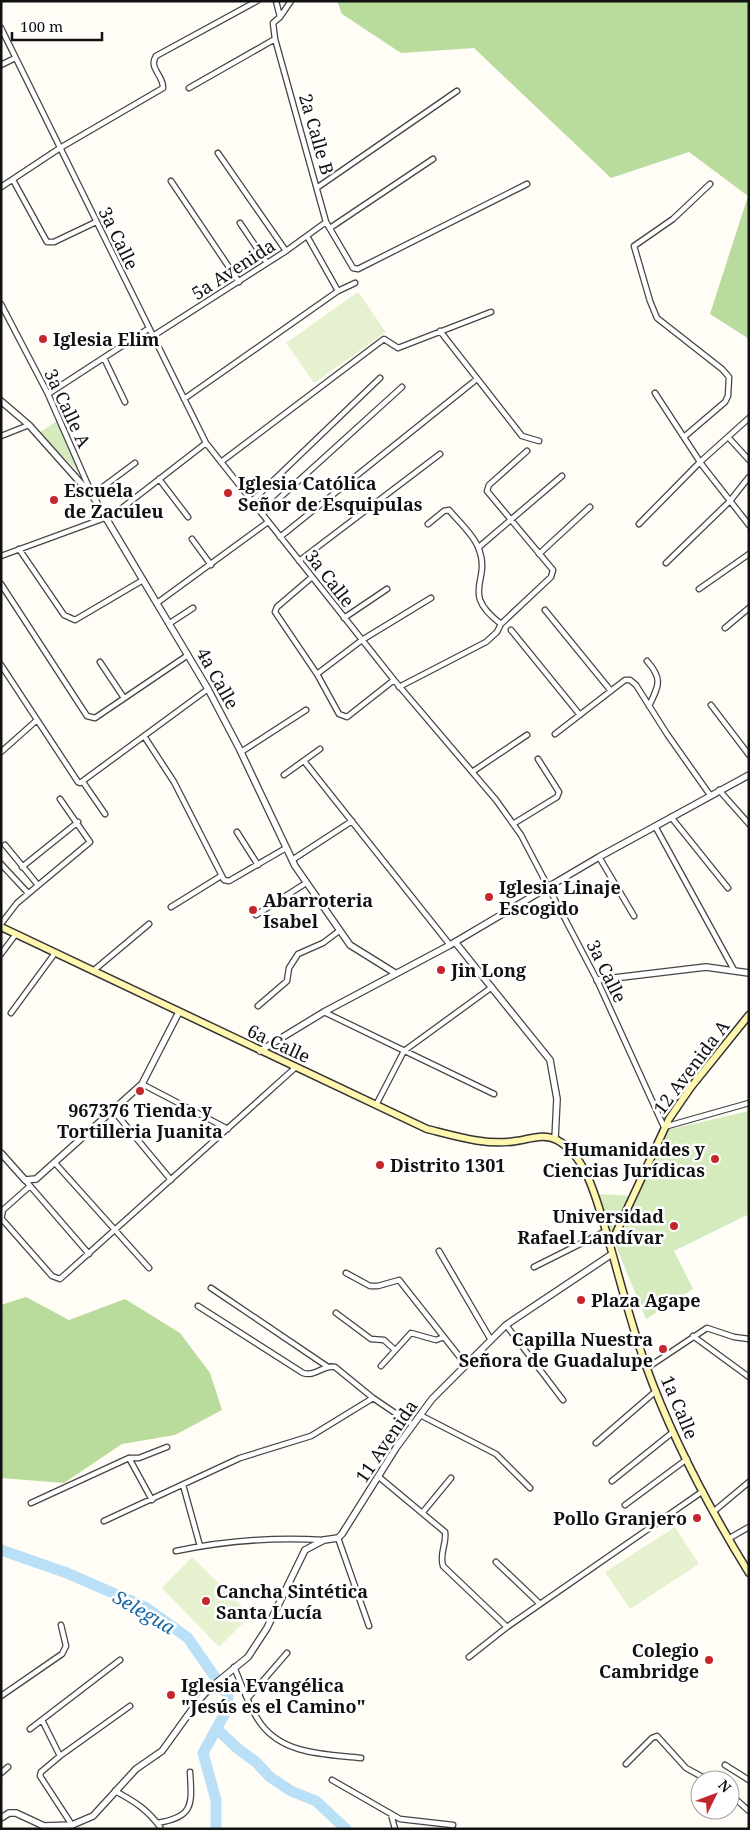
<svg xmlns="http://www.w3.org/2000/svg" width="750" height="1830" font-family="'Noto Serif',serif">
<rect width="100%" height="100%" fill="#fffdf5"/>
<path fill="#d5ebbd" d="M60 419 86 475 83 476 39 433Z
M749 1111V1214L674 1251 693 1289 646 1319 616 1246 667 1130Z
M597 1194 633 1196 611 1243Z"/>
<path fill="#b9dc9c" d="M337 1H749V339L710 314 748 196 689 152 611 178 474 48 401 53 342 14Z
M26 1297 69 1320 125 1299 180 1333 210 1373 222 1410 175 1435 122 1444 64 1483 1 1478V1305Z"/>
<path fill="#e6f2cf" d="M358 292 386 332 314 383 286 343Z
M675 1527 699 1564 630 1609 605 1572Z
M192 1557 251 1615 219 1647 162 1588Z"/>
<g fill="none" stroke-linecap="round" stroke-linejoin="round">
<path stroke="#b9e0f7" stroke-width="11" d="M1 1550 67 1573 145 1607 188 1638 228 1696 224 1715 203 1753 216 1800V1829
M217 1729 237 1748 256 1762 270 1777 291 1791 316 1801 346 1829"/>
<defs>
<path id="minor" d="M276 1 280 17 273 23 275 39 326 222 353 268 358 269 527 184
M280 17 291 1
M1 28 206 443 394 680 496 800 521 835 597 980 664 1127 749 1103
M1 65 15 58
M189 88 275 39
M218 153 286 251
M13 180 47 242H54L96 222
M171 181 239 282
M1 187 60 148 163 88C164 76 148 68 156 56L257 1
M318 187 457 91
M240 223 267 263
M330 228 433 159
M307 236 338 291
M1 304 48 394 91 492
M440 331 522 436 539 441
M153 336 286 251 326 222
M104 358 125 402
M655 393 702 465 749 525
M48 394 148 329
M184 399 338 291 355 283
M1 436 29 425
M684 437 725 402 728 396 729 377 722 369 657 318 650 301 634 246 673 219 710 184
M728 437 749 460
M221 462 384 339 398 348 491 312
M159 479 188 517
M92 495 135 463
M252 501 380 378
M262 514 402 387
M428 524 444 511 449 510C458 521 473 534 478 547 493 582 458 591 501 624
M639 524 700 462 749 418
M280 537 477 379
M192 539 211 565
M479 547 562 476
M19 549 64 615 75 620 143 580
M539 554 590 507
M1 556 113 515 206 443
M299 561 440 454
M666 563 730 501 749 477
M312 577 277 607 275 612 317 674 339 714 347 717 394 680
M1 584 87 716 95 718 188 655
M699 589 749 554
M157 603 268 522
M545 610 611 691
M344 618 387 589
M170 623 193 608
M725 628 749 608
M511 630 580 715
M647 661C663 679 659 685 649 706
M100 662 124 698
M1 665 78 782 80 783 208 689
M317 674 362 640 431 598
M399 687 486 642 497 632 501 624 551 577 553 570 487 491 489 485 527 451
M711 705 749 755
M555 734 625 680H630L636 685 667 734 710 795
M144 736 174 782 224 880 229 881 286 848
M1 752 37 720
M241 752 306 710
M304 761 450 945
M472 772 527 735
M284 775 320 749
M83 782 105 814
M719 790 749 824
M671 817 728 888
M513 824 557 797 559 792 538 759
M655 826 734 970
M237 832 258 865
M5 845 38 885
M599 857 634 916
M292 860 352 821
M1 864 28 893
M22 867 78 822
M171 907 221 876
M256 915 306 883
M1 924 17 903 90 842 60 799
M1 954 16 934
M93 971 149 924
M258 1006 287 981 289 968 298 954 323 943 339 931
M324 1012 494 1094
M11 1013 55 953
M142 1084 228 1129
M376 1105 404 1051 492 987
M113 1110 171 1180
M55 1163 149 1268
M25 1180 89 1254
M1 1218 52 1276 60 1279 296 1067
M1 1220 3 1210 30 1186
M439 1251 491 1340
M534 1267 606 1231
M346 1273 370 1286H378L399 1280 466 1365
M211 1288 328 1367
M198 1306 303 1373C316 1377 324 1364 335 1367L373 1398 413 1425
M336 1313 371 1339 384 1340 395 1350
M506 1325 563 1400
M693 1336 749 1377
M381 1366 411 1333 436 1340 444 1337
M647 1368 707 1328 734 1337 749 1339
M420 1415 496 1454 530 1488
M596 1443 656 1391
M129 1458 152 1500
M379 1477 445 1532C447 1544 439 1553 443 1566L507 1627
M612 1481 673 1432
M183 1485 200 1546
M31 1503 129 1458H139L167 1447
M625 1505 687 1459
M423 1512 451 1478
M713 1512 749 1482
M104 1521 240 1458 311 1436 373 1398
M338 1538 369 1626
M728 1539 749 1527
M176 1551C224 1541 273 1537 323 1540
M496 1562 540 1604
M469 1657 507 1627 703 1491
M234 1667C242 1685 249 1708 261 1724 284 1755 326 1754 361 1758
M1 1696 62 1654 66 1646 61 1625
M248 1698 287 1653
M42 1720 60 1756
M30 1729 120 1660
M626 1764 652 1738 657 1736 686 1768 708 1780
M725 1765 749 1780
M1 1773 8 1767
M332 1780 400 1819 453 1825
M115 1791C134 1801 148 1810 160 1827
M730 1794 749 1811
M391 1814 395 1829
M157 1823C194 1817 192 1805 190 1772
M72 1825 40 1776 41 1772 60 1756 130 1706"/>
<path id="tertiary" d="M1 401 29 425 94 498 208 689 239 748 295 866 350 945 395 973
M455 942 550 1060 557 1099 555 1139
M597 980 706 967 749 973
M260 1051 324 1012 450 945 599 857 749 775
M1 1153 25 1180 36 1179 142 1084 179 1012
M1 1818 9 1813H16L44 1826 72 1825 93 1816 136 1769 162 1751 198 1701 210 1688 248 1657 267 1628 305 1550 324 1540 338 1538 342 1534 396 1448 432 1399 506 1325 612 1254"/>
<path id="secondary" d="M1 927 427 1129C455 1136 487 1146 516 1141 530 1139 544 1133 557 1140 587 1156 597 1202 606 1231 619 1276 630 1322 646 1366 672 1438 709 1508 749 1573
M610 1246 669 1119 691 1087 749 1015"/>
</defs>
<use href="#minor" stroke="#444" stroke-width="7"/>
<use href="#tertiary" stroke="#444" stroke-width="8"/>
<use href="#secondary" stroke="#333" stroke-width="9"/>
<use href="#minor" stroke="#fff" stroke-width="4.5"/>
<use href="#tertiary" stroke="#fff" stroke-width="5.5"/>
<use href="#secondary" stroke="#fff6b0" stroke-width="6"/>
</g>
<g fill="#c4262e" stroke="#fff" stroke-width="2">
<circle cx="43" cy="339" r="5"/>
<circle cx="228" cy="493" r="5"/>
<circle cx="54" cy="500" r="5"/>
<circle cx="489" cy="897" r="5"/>
<circle cx="253" cy="910" r="5"/>
<circle cx="441" cy="970" r="5"/>
<circle cx="140" cy="1091" r="5"/>
<circle cx="715" cy="1159" r="5"/>
<circle cx="380" cy="1165" r="5"/>
<circle cx="674" cy="1226" r="5"/>
<circle cx="581" cy="1300" r="5"/>
<circle cx="663" cy="1349" r="5"/>
<circle cx="697" cy="1518" r="5"/>
<circle cx="206" cy="1601" r="5"/>
<circle cx="709" cy="1660" r="5"/>
<circle cx="171" cy="1695" r="5"/>
</g>
<g text-anchor="middle" dominant-baseline="central" stroke-width="5" stroke-linejoin="round" paint-order="stroke">
<g font-size="18" fill="#111" stroke="#fff">
<text transform="translate(317 134) rotate(74)">2a Calle B</text>
<text transform="translate(119 238) rotate(64)">3a Calle</text>
<text transform="translate(233 269) rotate(-33)">5a Avenida</text>
<text transform="translate(68 408) rotate(65)">3a Calle A</text>
<text transform="translate(330 578) rotate(52)">3a Calle</text>
<text transform="translate(218 678) rotate(61)">4a Calle</text>
<text transform="translate(607 971) rotate(64)">3a Calle</text>
<text transform="translate(279 1043) rotate(25)">6a Calle</text>
<text transform="translate(691 1067) rotate(-53)">12 Avenida A</text>
<text transform="translate(680 1407) rotate(67)">1a Calle</text>
<text transform="translate(386 1441) rotate(-56)">11 Avenida</text>
</g>
<g font-size="18" font-weight="bold" fill="#111" stroke="#fff" text-anchor="start">
<text x="53" y="339">Iglesia Elim</text>
<text x="238" y="483">Iglesia Católica<tspan x="238" dy="21">Señor de Esquipulas</tspan></text>
<text x="64" y="490">Escuela<tspan x="64" dy="21">de Zaculeu</tspan></text>
<text x="499" y="887">Iglesia Linaje<tspan x="499" dy="21">Escogido</tspan></text>
<text x="263" y="900">Abarroteria<tspan x="263" dy="21">Isabel</tspan></text>
<text x="451" y="970">Jin Long</text>
<text x="140" y="1110" text-anchor="middle">967376 Tienda y<tspan x="140" dy="21">Tortilleria Juanita</tspan></text>
<text x="705" y="1149" text-anchor="end">Humanidades y<tspan x="705" dy="21">Ciencias Jurídicas</tspan></text>
<text x="390" y="1165">Distrito 1301</text>
<text x="664" y="1216" text-anchor="end">Universidad<tspan x="664" dy="21">Rafael Landívar</tspan></text>
<text x="591" y="1300">Plaza Agape</text>
<text x="653" y="1339" text-anchor="end">Capilla Nuestra<tspan x="653" dy="21">Señora de Guadalupe</tspan></text>
<text x="687" y="1518" text-anchor="end">Pollo Granjero</text>
<text x="216" y="1591">Cancha Sintética<tspan x="216" dy="21">Santa Lucía</tspan></text>
<text x="699" y="1650" text-anchor="end">Colegio<tspan x="699" dy="21">Cambridge</tspan></text>
<text x="181" y="1685">Iglesia Evangélica<tspan x="181" dy="21">"Jesús es el Camino"</tspan></text>
</g>
<g font-size="19" font-style="italic" fill="#1768a6" stroke="#fff">
<text transform="translate(144 1612) rotate(30)">Selegua</text>
</g>
</g>
<rect width="750" height="1830" fill="none" stroke="#111111" stroke-width="5"/>
<g transform="translate(715 1795) rotate(48)"><circle r="24" fill="#ffffff" stroke="#a0a0a0"/>
<path d="M0-4L9 19L0 12L-9 19Z" fill="#c4262e"/>
<text y="-8" font-size="14" font-weight="bold" text-anchor="middle" fill="#111111">N</text>
</g>
<path d="M12 32v8h90v-8" fill="none" stroke="#111111" stroke-width="2.5"/>
<text x="20" y="32" font-size="15" fill="#111111" stroke="#ffffff" stroke-width="4" paint-order="stroke">100 m</text>
</svg>
